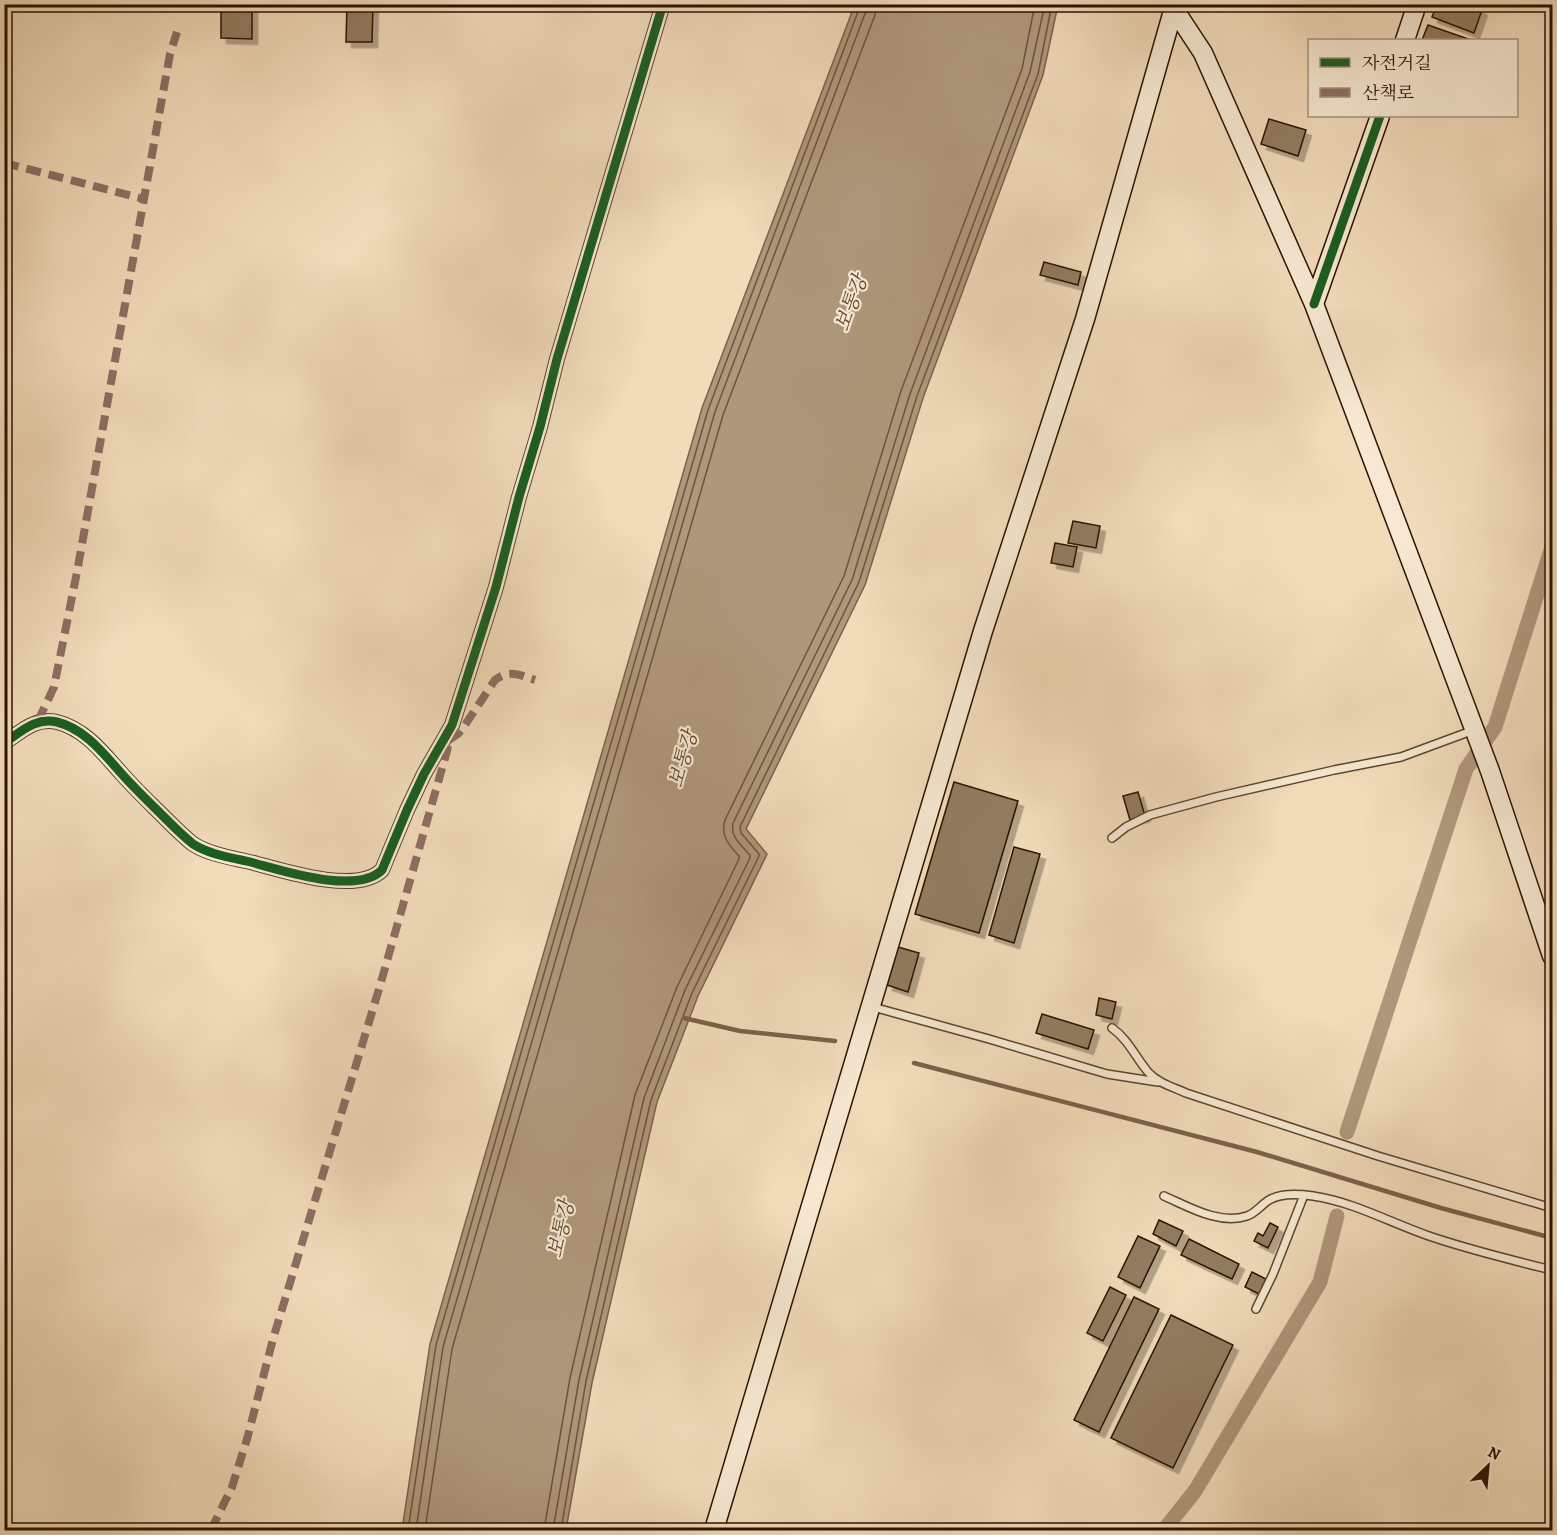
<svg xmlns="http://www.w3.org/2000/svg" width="1557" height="1535" font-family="Alegreya,'Noto Serif KR',serif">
<defs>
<filter id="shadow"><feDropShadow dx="5.5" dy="5.5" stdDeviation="0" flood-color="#0004"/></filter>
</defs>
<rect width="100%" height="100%" fill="#f1dbb9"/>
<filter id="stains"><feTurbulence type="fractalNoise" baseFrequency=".00333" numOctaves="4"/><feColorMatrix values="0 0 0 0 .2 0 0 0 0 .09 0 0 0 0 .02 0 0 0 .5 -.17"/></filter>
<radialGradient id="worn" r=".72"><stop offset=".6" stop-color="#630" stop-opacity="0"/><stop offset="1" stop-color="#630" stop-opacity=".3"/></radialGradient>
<path fill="#ae977a" stroke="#7a6249" stroke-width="1.5" d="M855 4 1058 5 1043 75 923 398 865 585 746 829 767 854 698 996 657 1102 592 1383 566 1530H402L430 1344 702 408Z"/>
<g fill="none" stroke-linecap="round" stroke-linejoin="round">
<path stroke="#6d543d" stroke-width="1.5" d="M408 1530 436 1345 708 410 859 9 860 4
M416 1530 443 1347 715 412 866 11 867 4
M425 1530 452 1349 723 415 875 15 876 4
M544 1530 570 1378 635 1095 677 987 739 859V856C729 845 720 836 725 820L844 576 901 391 1022 69 1035 4
M553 1530 579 1380 644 1098 685 990 750 858V855C741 845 730 837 733 823L852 580 910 394 1030 72 1045 4
M561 1530 586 1381 651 1100 692 993 759 856V854L741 833 740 827 859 582 917 396 1038 74 1052 4"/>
<path stroke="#7a6249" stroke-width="4.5" d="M684 1018 740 1031 835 1041
M914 1063 1257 1152 1441 1208 1552 1238"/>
<path stroke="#ae977a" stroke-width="15" d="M1347 1132 1466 769 1495 727 1552 547
M1164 1530 1195 1491 1320 1282 1337 1216"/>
</g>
<path fill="#927b60" stroke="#2c1200" stroke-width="1.5" filter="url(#shadow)" d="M221 4H252V39L221 38Z
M347 4H373L372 42H346Z
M1437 4H1467L1482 10 1474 33 1432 17Z
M1428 25 1471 40H1422Z
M1269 119 1306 130 1298 156 1261 144Z
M1044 262 1081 272 1078 285 1040 275Z
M1073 521 1100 526 1096 548 1068 543Z
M1055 543 1077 547 1073 567 1051 563Z
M954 782 1018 801 979 933 915 914Z
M1138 792 1145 816 1130 820 1123 796Z
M1014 847 1040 854 1014 943 989 935Z
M898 947 919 953 908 992 887 985Z
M1099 998 1116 1002 1112 1019 1096 1015Z
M1042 1014 1094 1030 1088 1049 1036 1033Z
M1159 1220 1183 1231 1176 1246 1153 1234Z
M1270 1223 1278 1227 1268 1248 1254 1241 1258 1233 1263 1236Z
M1138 1236 1160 1246 1140 1288 1118 1277Z
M1189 1239 1239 1264 1232 1279 1181 1255Z
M1252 1272 1266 1279 1259 1294 1245 1287Z
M1110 1287 1126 1295 1103 1341 1087 1333Z
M1134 1297 1159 1309 1099 1432 1074 1420Z
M1171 1315 1233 1345 1173 1468 1111 1438Z"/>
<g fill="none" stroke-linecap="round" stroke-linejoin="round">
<defs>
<path id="lane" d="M1112 838 1126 827 1150 815 1216 797 1334 770 1401 757 1474 730
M873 1007 989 1039 1107 1074 1158 1082
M1112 1028C1128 1039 1136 1058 1148 1072 1158 1083 1173 1087 1186 1093L1378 1156 1552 1208
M1164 1196C1189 1207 1219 1225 1247 1216 1256 1213 1261 1205 1269 1200 1281 1193 1299 1194 1313 1196 1354 1202 1391 1223 1429 1236 1470 1250 1511 1260 1552 1270
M1256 1309 1273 1274 1304 1195"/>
<path id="street" d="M4 743C21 732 35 717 57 722 85 729 103 753 121 773 135 789 151 804 166 819 174 827 183 836 193 844 210 855 234 858 254 863 284 871 357 895 382 870L407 810 424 774 452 725 496 587 519 497 540 427 557 359 663 4"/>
<path id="secondary" d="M1169 5 1174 9 1203 53 1314 304 1490 771 1552 956
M1405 40 1417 4
M1314 304 1380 116
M714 1530 983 631 1085 319 1175 4"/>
</defs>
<use href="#lane" stroke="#5d442e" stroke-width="10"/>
<use href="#street" stroke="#5d442e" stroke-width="16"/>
<use href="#secondary" stroke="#2c1200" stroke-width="21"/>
<use href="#lane" stroke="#f6e8d2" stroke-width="7"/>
<use href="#street" stroke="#f6e8d2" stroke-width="14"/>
<use href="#secondary" stroke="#f6e8d2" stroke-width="18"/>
<path stroke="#8d6e63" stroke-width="8" stroke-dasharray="15 8" stroke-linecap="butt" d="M4 163 144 199
M38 721 54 687 77 572 170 54 177 32
M449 740 458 734 463 728 495 680C510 669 519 675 535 680
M211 1530 232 1487 247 1439 273 1339 379 989 447 751 449 739"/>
<defs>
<path id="cycleway" d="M1314 304 1380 116
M4 743C21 732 35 717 57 722 85 729 103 753 121 773 135 789 151 804 166 819 174 827 183 836 193 844 210 855 234 858 254 863 284 871 357 895 382 870L407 810 424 774 452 725 496 587 519 497 540 427 557 359 663 4"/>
</defs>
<use href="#cycleway" stroke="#f6e8d2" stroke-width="13"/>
<use href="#cycleway" stroke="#1b5e20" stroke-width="9"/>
</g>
<g text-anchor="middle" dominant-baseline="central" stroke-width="4.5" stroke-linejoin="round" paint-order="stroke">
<g font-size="20" font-style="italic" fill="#604731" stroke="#f6e8d2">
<text transform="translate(851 303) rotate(-70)">보통강</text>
<text transform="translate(683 759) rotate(-74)">보통강</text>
<text transform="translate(561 1229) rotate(-77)">보통강</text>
</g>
</g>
<rect width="1557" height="1535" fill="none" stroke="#f1dbb9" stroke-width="24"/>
<rect x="6" y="6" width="1545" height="1523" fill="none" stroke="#2c1200" stroke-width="3"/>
<rect x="12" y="12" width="1533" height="1511" fill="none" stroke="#2c1200" stroke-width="1.5"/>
<rect x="1308" y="39" width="210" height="78" fill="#f6e8d2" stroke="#a5927e" stroke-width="1.5"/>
<rect x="1320" y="58" width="30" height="9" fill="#1b5e20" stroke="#a5927e" stroke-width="1.5"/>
<text x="1362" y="69" font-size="18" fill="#2c1200">자전거길</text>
<rect x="1320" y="88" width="30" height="9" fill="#8d6e63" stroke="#a5927e" stroke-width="1.5"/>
<text x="1362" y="99" font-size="18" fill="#2c1200">산책로</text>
<g transform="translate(1488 1466) rotate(26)" stroke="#f6e8d2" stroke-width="4.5" paint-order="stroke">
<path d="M0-4.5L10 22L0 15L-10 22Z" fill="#2c1200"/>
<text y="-9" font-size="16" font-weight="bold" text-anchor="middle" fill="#2c1200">N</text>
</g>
<rect width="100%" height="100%" filter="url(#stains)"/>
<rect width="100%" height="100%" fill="url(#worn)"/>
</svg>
